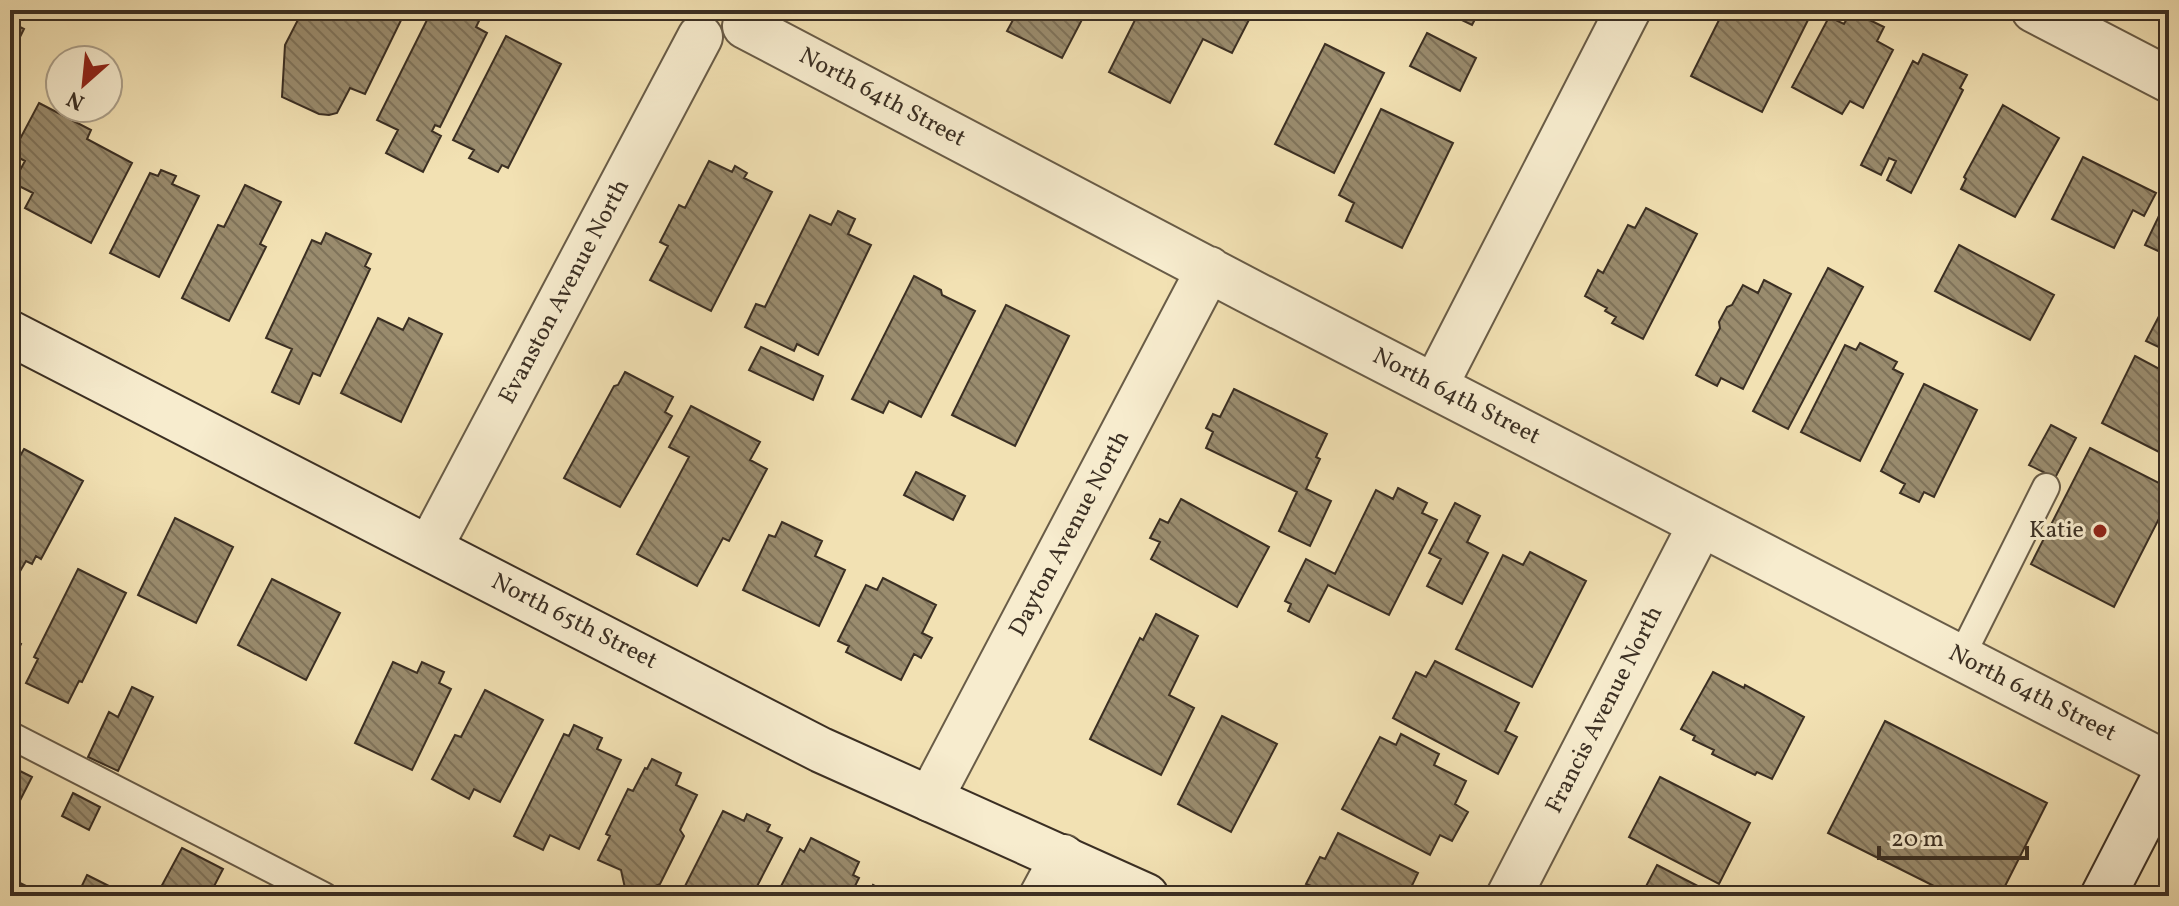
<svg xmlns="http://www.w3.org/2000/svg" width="2179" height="906" font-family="Vollkorn,serif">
<defs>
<pattern id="building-back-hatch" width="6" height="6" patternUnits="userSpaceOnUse" patternTransform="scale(2)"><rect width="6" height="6" fill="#9a8c6e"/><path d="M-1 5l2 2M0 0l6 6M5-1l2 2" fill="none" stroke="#7f735a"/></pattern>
</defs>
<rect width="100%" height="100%" fill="#f2e1b3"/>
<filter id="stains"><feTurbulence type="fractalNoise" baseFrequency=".0025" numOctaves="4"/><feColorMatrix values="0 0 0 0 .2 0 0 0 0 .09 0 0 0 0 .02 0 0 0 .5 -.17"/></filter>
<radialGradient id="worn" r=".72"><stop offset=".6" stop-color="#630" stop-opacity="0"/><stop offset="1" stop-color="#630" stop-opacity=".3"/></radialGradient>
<path fill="url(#building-back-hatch)" stroke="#3b2f23" stroke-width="2" d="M303 10H406L365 94 350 88 337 113 329 115 319 114 282 97 285 45Z
M432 10H442L454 16 457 10H468L481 17 476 27 487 33 440 127 435 125 432 131 441 136 423 172 386 153 398 130 377 120Z
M994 10H1087L1062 58 1007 31 1013 20Z
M1140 10H1254L1232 53 1203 39 1170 103 1109 72Z
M1441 10H1480L1472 25Z
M1724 10H1813L1762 112 1691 76Z
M1851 11 1884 27 1877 41 1893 50 1863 108 1850 101 1842 114 1792 87 1829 17 1844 24Z
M10 22 24 29 10 57Z
M1427 33 1476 58 1460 91 1410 66Z
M506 36 561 64 508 168 502 165 498 172 469 158 474 150 453 140Z
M1325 44 1384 73 1334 173 1275 144Z
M1923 54 1967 75 1960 88 1963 90 1911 193 1887 180 1896 161 1889 158 1881 175 1861 165 1913 61 1918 64Z
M39 103 91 130 87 139 132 163 91 243 25 208 33 193 13 183 25 161 12 154Z
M2003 105 2059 138 2015 217 1961 189 1966 179 1964 177Z
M1381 109 1453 143 1402 248 1346 221 1354 203 1339 195Z
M2083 157 2156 193 2144 216 2133 210 2114 248 2052 219Z
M709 161 732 172 735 166 747 173 744 178 772 192 711 311 650 280 668 246 660 242 679 205 685 208Z
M161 170 176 176 172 184 199 196 159 277 110 253 150 173 158 176Z
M245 185 281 202 260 244 266 247 229 321 182 298 218 225 224 227Z
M2167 199 2169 200V256L2145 245Z
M1646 208 1697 234 1643 339 1612 323 1616 317 1605 311 1607 308 1585 296 1598 270 1603 273 1628 225 1635 228Z
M838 211 855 219 848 234 871 245 818 355 797 344 794 351 745 327 756 304 765 307 810 215 831 225Z
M326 233 371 254 365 266 370 269 320 376 313 373 299 404 272 392 292 349 266 338 312 240 321 244Z
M1959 245 2054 295 2030 340 1935 291Z
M1828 268 1863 287 1788 429 1753 411Z
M914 276 941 290 942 295 975 311 921 417 889 401 883 413 852 399Z
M1764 280 1791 294 1743 389 1721 378 1717 386 1696 375 1720 328 1719 322 1727 307 1732 305 1743 285 1758 293Z
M2169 297V352L2146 341Z
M1006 305 1069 336 1015 446 952 415Z
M378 318 403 330 409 318 442 334 401 422 341 393Z
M1860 343 1897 362 1893 369 1903 374 1860 461 1801 432 1845 345 1856 350Z
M761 347 823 376 813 400 749 370Z
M2135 356 2169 374V457L2102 423Z
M625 372 673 397 665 412 672 416 620 507 564 478 614 386 618 385Z
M1924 384 1977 410 1934 497 1924 492 1919 502 1900 493 1905 484 1881 471Z
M1234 389 1327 434 1316 457 1320 459 1306 489 1331 501 1310 546 1279 531 1297 492 1206 448 1213 432 1206 428 1213 414 1220 417Z
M691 406 760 442 750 460 767 469 729 541 723 538 697 586 637 554 689 457 669 447Z
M2051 425 2076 438 2055 478 2029 465Z
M2090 448 2169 488V499L2114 607 2031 564Z
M24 449 83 481 41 559 36 556 32 564 26 561 16 578 10 574V474Z
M916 472 965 496 953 520 904 495Z
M1398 488 1427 503 1422 513 1437 520 1389 615 1328 585 1309 622 1288 611 1291 604 1285 601 1306 559 1335 574 1376 490 1393 499Z
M1181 499 1269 547 1237 607 1151 559 1160 542 1150 538 1160 519 1168 523Z
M1455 503 1480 516 1467 542 1488 553 1462 604 1427 586 1441 559 1429 553Z
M175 518 233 547 196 623 138 595Z
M782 522 822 541 815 556 845 570 819 626 743 590 769 535 775 537Z
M1530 552 1586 581 1532 687 1456 649 1503 555 1523 565Z
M78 569 126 593 82 682 79 681 68 703 26 683 38 659 34 657Z
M883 578 936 605 922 633 932 638 921 658 914 654 901 680 846 652 849 646 838 641 866 585 877 590Z
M272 579 340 613 306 680 238 645Z
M1156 614 1198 636 1169 695 1194 708 1161 775 1090 739 1140 638 1143 640Z
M10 638 21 644 10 666Z
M1435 661 1519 703 1505 731 1517 737 1498 774 1393 718 1416 672 1426 677Z
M393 662 417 673 422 662 444 672 439 683 451 689 412 770 355 743Z
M1713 672 1744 688 1745 685 1804 717 1772 779 1757 772 1755 775 1712 754 1714 750 1693 740 1695 736 1681 729Z
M132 687 153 697 118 771 88 757 109 712 118 717Z
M485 690 543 720 500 802 474 789 469 799 432 779 455 735 461 737Z
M1222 716 1277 744 1231 832 1178 804Z
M1885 721 2047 803 2000 896H1934L1938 888 1828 833Z
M574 725 602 738 597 749 621 760 579 849 550 835 543 850 514 836 564 734 569 736Z
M1401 734 1439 754 1434 765 1466 781 1455 804 1468 812 1452 841 1440 835 1430 855 1342 809 1380 737 1396 745Z
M652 759 681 773 676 785 697 795 680 830 684 836 660 884 638 894 625 888 621 870 598 860 610 836 606 834 628 789 633 791 645 768 647 769Z
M10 766 32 777 10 820Z
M1660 777 1750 823 1719 884 1629 837Z
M73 793 100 807 89 830 62 816Z
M723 811 744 821 747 814 770 825 767 831 782 838 752 896H680Z
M1338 833 1418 873 1407 896H1309L1314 887 1306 884 1320 857 1325 859Z
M811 838 859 862 853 875 859 878 850 896H776L800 849 804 852Z
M182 848 223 869 209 896H179L161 887Z
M1657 865 1717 896H1641Z
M87 875 113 888 109 896H77Z
M10 878 46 896H10Z
M873 885 893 896H868Z
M1861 889 1875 896H1858Z"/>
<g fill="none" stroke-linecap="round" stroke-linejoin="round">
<defs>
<path id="lane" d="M1961 657 2046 487
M10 735 324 896"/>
<path id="street" d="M2034 10 2169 80
M745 26 1247 290 2169 765
M1435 386 1628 10
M430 547 700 37
M930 799 1209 269
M1042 896 1063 857
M1509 896 1701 524"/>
<path id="secondary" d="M10 333 821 750 1146 896
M2103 896 2169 768"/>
</defs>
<use href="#lane" stroke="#695c47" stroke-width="30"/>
<use href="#street" stroke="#695c47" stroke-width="48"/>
<use href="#secondary" stroke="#3b2f23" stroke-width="48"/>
<use href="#lane" stroke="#f7ecce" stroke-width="26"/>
<use href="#street" stroke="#f7ecce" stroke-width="44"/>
<use href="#secondary" stroke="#f7ecce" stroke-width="44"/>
</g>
<circle fill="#8f2418" stroke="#f7ecce" stroke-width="3" cx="2100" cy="531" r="8"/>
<g text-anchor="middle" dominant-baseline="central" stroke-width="6" stroke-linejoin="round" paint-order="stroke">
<g font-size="24" fill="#3b2f23" stroke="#f7ecce">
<text transform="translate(882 98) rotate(28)">North 64th Street</text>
<text transform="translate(565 292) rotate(-62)">Evanston Avenue North</text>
<text transform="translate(1456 397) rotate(27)">North 64th Street</text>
<text transform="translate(1070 534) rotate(-62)">Dayton Avenue North</text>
<text transform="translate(574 622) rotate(27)">North 65th Street</text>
<text transform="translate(2032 694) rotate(27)">North 64th Street</text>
<text transform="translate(1605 710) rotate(-63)">Francis Avenue North</text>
</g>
<g font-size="24" fill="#3b2f23" stroke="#f7ecce" text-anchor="end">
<text x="2084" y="531">Katie</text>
</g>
</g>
<rect width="2179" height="906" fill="none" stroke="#f2e1b3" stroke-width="40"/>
<rect x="12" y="12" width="2155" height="882" fill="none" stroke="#3b2f23" stroke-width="4"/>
<rect x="20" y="20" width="2139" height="866" fill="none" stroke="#3b2f23" stroke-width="2"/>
<g transform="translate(84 84) rotate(207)"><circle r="38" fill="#f7ecce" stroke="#aca08a" stroke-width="2"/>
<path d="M0-6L14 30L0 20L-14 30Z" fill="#8f2418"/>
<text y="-12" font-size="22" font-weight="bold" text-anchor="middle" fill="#3b2f23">N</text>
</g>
<path d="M1879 846v12h148v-12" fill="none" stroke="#3b2f23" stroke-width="4"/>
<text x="1891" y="846" font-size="24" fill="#3b2f23" stroke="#f7ecce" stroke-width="6" paint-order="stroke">20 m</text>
<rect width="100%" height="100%" filter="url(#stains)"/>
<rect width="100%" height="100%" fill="url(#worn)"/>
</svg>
